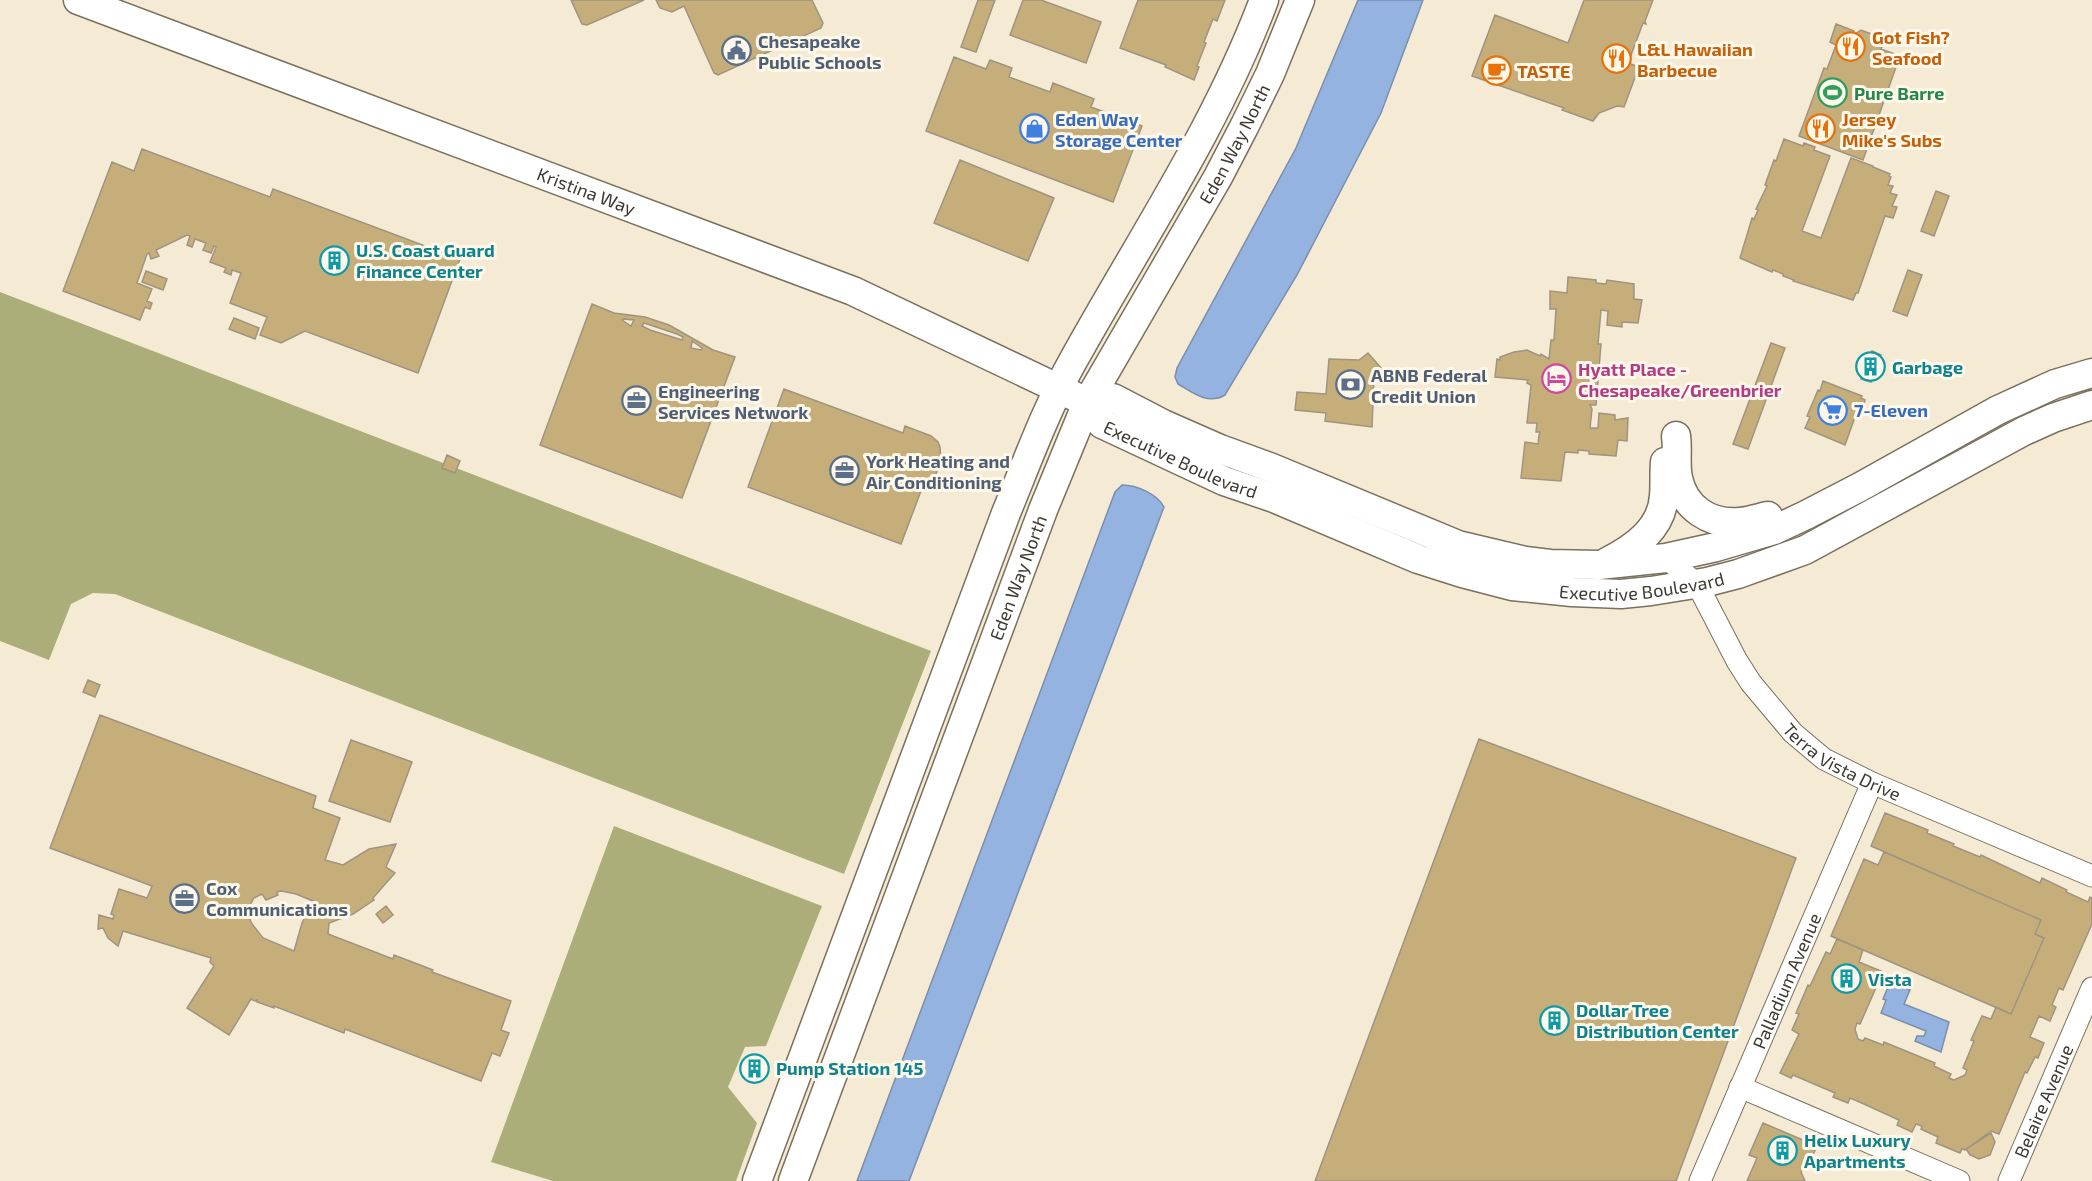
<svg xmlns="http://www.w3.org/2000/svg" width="2092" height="1181" font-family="'Exo 2',sans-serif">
<rect width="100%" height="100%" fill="#f5ebd5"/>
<path fill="#abae78" d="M0 292 931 651 844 874 115 594 93 593 71 604 49 660 0 641Z
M614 826 822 906 766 1046 745 1047 728 1087 757 1123 736 1181H553L491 1162Z"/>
<path fill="#95b3e0" stroke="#7b8eac" stroke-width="1.5" d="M1358 0H1423L1381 113 1297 275 1225 395C1208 405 1193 393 1178 384L1175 377 1177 368 1296 148Z
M1122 485C1137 485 1157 494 1164 507L909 1181H857L1115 492Z
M1890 982 1910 990 1904 1004 1949 1022 1941 1052 1915 1041 1917 1036H1924L1926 1031 1881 1013 1886 1000 1883 999Z"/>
<path fill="#c6ae7b" stroke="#9e9480" stroke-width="1.5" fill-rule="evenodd" d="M571 0H644L587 25 582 24Z
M656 0H812L823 23 821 28 718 75 714 73 684 6 672 12 660 8Z
M978 0H995L976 52 961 47Z
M1023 0H1041L1101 22 1086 63 1010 35Z
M1138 0H1225L1217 21 1213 19 1204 42 1206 43 1197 66 1199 67 1194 80 1165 67 1166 65 1120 48Z
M1584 0H1653L1645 21 1646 24 1643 23 1628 63 1639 67 1624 107 1617 106 1599 113 1593 121 1562 110 1564 108 1472 76 1495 15 1568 43Z
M1836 24 1854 31 1852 38 1854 39 1855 34 1861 30 1885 39 1881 49 1900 56 1863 160 1799 136 1824 68 1827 69 1836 45 1830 42Z
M954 57 986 69 990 60 1012 68 1009 77 1050 92 1053 83 1094 99 1091 107 1142 126 1113 202 926 131Z
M1784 139 1803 146 1804 143 1815 147 1814 150 1830 156 1802 231 1821 238 1851 158 1873 166V167L1890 174 1889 176 1891 177 1888 185 1893 186 1890 193 1897 195 1892 206 1897 207 1893 218 1885 216 1858 293H1856L1853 300 1793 281 1794 280 1783 276V274L1773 270 1772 272 1740 258 1752 218 1754 219 1758 210 1756 209 1767 186 1765 185 1774 160 1776 161Z
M142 149 270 197 273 189 460 259 418 373 305 331 281 343 260 335 267 317 230 303 241 273 232 270 231 275 224 272 226 268 210 262 216 247 214 246 211 253 203 250 206 243 195 239 192 247 187 245 190 236 187 235 156 250 159 256 151 259 149 253 147 254 137 283 152 289 147 301 152 303 150 309 145 307 140 320 63 291 112 162 134 171Z
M960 160 1054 198 1028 261 934 223Z
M1936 191 1949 196 1934 236 1921 231Z
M1908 270 1922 275 1907 316 1893 311Z
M146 271 167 279 163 290 142 282Z
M1568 277 1596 280V283L1606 284 1607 280 1634 284V299L1642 300 1638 323 1622 322V327L1607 325 1608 311 1601 310 1598 344H1601L1596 405H1590L1592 409 1590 428H1598L1599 413 1615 415V420L1628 418 1627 441 1618 440 1616 456 1589 454V451L1578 450V453L1565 452 1561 481 1521 478 1525 442 1538 444 1539 435 1540 432H1536L1537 423H1527L1531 385 1527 383 1528 380 1495 377 1497 359 1500 360V357L1514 352 1527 350 1540 356 1541 354 1549 359 1551 340H1554L1556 309H1550V291L1567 293Z
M592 304 614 313 645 317 669 325 713 350 735 357 682 498 540 445ZM623 319 634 320 631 326 622 320ZM644 323 677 334 683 337 682 340 650 330 642 326ZM692 341 702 348 701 350 691 348Z
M234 318 259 328 255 339 229 329Z
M1771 343 1785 348 1748 449 1733 444Z
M1872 351 1881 355 1871 382 1861 379Z
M1368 353 1382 369 1374 377 1372 427 1325 421 1326 413 1295 410 1297 392 1326 394 1329 359 1359 360Z
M1823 381 1862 396 1861 398 1865 400 1864 405 1860 403 1845 445 1805 428 1810 417 1807 416 1818 390 1820 391Z
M784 389 903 433 905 426 931 436 938 442 940 447 941 460 932 485 924 483 901 544 748 487Z
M447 455 460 461 455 473 442 468Z
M88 680 100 685 95 697 83 692Z
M100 715 316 796 313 808 340 818 325 860 343 865 369 849 396 844 386 867 395 873 373 898 374 900 353 914 329 923 328 934 393 959 394 955 433 970 432 972 511 1001 501 1030 509 1033 500 1056 492 1053 481 1081 345 1029 344 1033 274 1006V1008L257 1002V1000L255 1001 251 999 229 1035 187 1008 214 966 210 962 211 958 123 931 118 946 108 938 103 928 98 929 99 915 113 919 114 915 111 914 119 889 147 898 152 886 50 848ZM281 891 296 894 313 901 302 923 294 951 263 938 252 924 248 915 249 907 254 898 262 894 266 900 278 895 277 892Z
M1479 739 1796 858 1676 1181H1315Z
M351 740 412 762 390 822 329 801Z
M1885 813 1928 830 1927 833 1954 844 1953 846 1980 857 1981 855 2040 883 2042 878 2067 890 2066 892 2088 902 2090 897 2092 898V924L2063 990 2059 988 2052 1005 2056 1007 2050 1021 2039 1016 2030 1037 2044 1043 2038 1058 2035 1057 2027 1073 2025 1072 1999 1134 1991 1131 1965 1150 1962 1149 1960 1153 1936 1143 1938 1137 1921 1129 1922 1126 1916 1124 1912 1132 1897 1125 1899 1120 1855 1100 1850 1098 1848 1103 1833 1097 1835 1093 1793 1075 1791 1078 1780 1073 1799 1034 1792 1030 1799 1014 1796 1013 1808 985 1810 986 1826 952 1830 954 1837 939 1863 950 1859 962 1883 972 1860 1024 1857 1023 1855 1029 1858 1039 1863 1041 1865 1038 1883 1045 1884 1042 1935 1063 1934 1066 1951 1074 1949 1078 1954 1080 1965 1075 1967 1070 1963 1068 1974 1041 1971 1040 1982 1016 1991 1019 1996 1007 2011 1014 2044 938 2035 934 2041 920 1871 846Z
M1884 852 2041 920 2035 934 2044 938 2011 1014 1831 936 1864 859 1878 865Z
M386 906 393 915 383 923 376 914Z
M750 1058 766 1064 760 1078 744 1072Z
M1763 1123 1817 1146 1808 1166 1805 1165 1801 1172 1805 1181H1747L1757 1158 1749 1155Z
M1991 1133 1995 1142 1990 1155 1979 1159 1970 1155 1966 1149Z"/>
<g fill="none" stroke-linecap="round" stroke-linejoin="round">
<defs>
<g id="street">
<path id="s1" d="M1666 558 1697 584 1737 661 1751 683 1793 733 1824 759 1872 783 2092 876"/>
<path d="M1740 1087 1959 1181"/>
<path id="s2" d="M1700 1181 1872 783"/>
<path id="s3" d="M2009 1181 2092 988"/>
</g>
<g id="secondary">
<path id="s4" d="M78 0 853 291 1076 397"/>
<path id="s5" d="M1087 403 1102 424 1224 481 1274 498 1418 559 1462 573 1512 586 1572 592 1621 594 1651 591 1707 582 1738 574 1805 550 2024 431 2053 418 2092 405"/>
<path d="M1087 403 1113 398 1163 424 1220 449 1272 468 1458 545 1525 561 1550 564 1599 565 1666 558 1716 547 1774 530 1806 515 1860 487 1998 410 2055 384 2092 373"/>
<path d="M1676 436C1678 450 1675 464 1678 478 1684 508 1710 525 1740 522 1750 521 1759 518 1768 516"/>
<path d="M1607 562C1634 548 1662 529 1664 496 1665 485 1664 474 1665 462"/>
<path d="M757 1181 1006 513C1027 462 1047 407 1074 359 1140 240 1216 128 1264 0"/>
<path id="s6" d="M793 1181 1043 510 1087 403 1218 177 1245 125 1270 74 1300 0"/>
</g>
</defs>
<use href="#street" stroke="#79705d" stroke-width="23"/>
<use href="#secondary" stroke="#79705d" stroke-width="31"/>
<use href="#street" stroke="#fff" stroke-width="21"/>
<use href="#secondary" stroke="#fff" stroke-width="28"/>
</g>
<defs>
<symbol id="restaurant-ring" viewBox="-11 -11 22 22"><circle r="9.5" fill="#fef8eb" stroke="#e8710a" stroke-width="1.5"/><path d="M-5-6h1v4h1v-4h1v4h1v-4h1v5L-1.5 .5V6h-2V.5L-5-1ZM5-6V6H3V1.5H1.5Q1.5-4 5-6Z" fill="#e8710a"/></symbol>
<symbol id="civic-ring" viewBox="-11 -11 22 22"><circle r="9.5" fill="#fef8eb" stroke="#5c6f8a" stroke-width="1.5"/><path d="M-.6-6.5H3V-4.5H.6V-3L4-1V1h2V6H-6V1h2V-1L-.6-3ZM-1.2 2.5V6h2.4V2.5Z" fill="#5c6f8a"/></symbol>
<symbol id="cafe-ring" viewBox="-11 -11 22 22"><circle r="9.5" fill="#fef8eb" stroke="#e8710a" stroke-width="1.5"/><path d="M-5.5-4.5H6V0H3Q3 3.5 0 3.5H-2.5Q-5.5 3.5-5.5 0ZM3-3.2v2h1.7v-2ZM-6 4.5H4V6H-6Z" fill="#e8710a"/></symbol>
<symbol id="stadium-ring" viewBox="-11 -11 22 22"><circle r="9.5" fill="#fef8eb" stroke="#2e9e5b" stroke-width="1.5"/><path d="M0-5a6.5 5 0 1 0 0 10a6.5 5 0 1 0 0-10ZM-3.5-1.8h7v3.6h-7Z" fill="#2e9e5b"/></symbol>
<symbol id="shop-ring" viewBox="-11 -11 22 22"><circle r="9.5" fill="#fef8eb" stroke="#3f7fe0" stroke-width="1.5"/><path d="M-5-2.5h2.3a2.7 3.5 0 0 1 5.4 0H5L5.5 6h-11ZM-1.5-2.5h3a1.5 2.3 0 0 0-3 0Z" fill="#3f7fe0"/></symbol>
<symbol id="building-ring" viewBox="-11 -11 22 22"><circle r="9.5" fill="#fef8eb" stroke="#0f9aa8" stroke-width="1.5"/><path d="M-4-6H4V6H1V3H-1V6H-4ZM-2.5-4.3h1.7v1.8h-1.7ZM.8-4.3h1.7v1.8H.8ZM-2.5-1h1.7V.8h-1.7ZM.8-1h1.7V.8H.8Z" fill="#0f9aa8"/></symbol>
<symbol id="hotel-ring" viewBox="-11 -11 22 22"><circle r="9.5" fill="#fef8eb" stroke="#d1479c" stroke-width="1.5"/><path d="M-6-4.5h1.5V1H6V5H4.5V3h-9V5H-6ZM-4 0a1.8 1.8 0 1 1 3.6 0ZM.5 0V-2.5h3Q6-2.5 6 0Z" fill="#d1479c"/></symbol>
<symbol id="bank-ring" viewBox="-11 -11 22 22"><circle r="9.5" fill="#fef8eb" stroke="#5c6f8a" stroke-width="1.5"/><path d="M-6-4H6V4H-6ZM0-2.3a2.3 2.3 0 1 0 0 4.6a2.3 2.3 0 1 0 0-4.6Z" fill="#5c6f8a"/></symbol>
<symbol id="office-ring" viewBox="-11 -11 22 22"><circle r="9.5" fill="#fef8eb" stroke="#5c6f8a" stroke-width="1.5"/><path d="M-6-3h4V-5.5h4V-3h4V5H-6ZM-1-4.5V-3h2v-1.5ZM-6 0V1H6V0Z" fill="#5c6f8a"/></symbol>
<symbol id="supermarket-ring" viewBox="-11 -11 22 22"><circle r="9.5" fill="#fef8eb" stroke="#3f7fe0" stroke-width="1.5"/><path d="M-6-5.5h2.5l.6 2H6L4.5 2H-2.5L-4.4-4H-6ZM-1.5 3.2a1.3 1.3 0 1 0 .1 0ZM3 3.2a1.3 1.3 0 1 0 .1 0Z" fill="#3f7fe0"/></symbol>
</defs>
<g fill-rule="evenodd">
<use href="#restaurant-ring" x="1834" y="30" width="33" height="33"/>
<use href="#civic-ring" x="720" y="34" width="33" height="33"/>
<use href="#restaurant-ring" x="1600" y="42" width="33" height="33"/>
<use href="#cafe-ring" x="1480" y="54" width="33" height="33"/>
<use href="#stadium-ring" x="1816" y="76" width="33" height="33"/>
<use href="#shop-ring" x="1018" y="112" width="33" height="33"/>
<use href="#restaurant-ring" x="1804" y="112" width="33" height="33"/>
<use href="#building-ring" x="318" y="244" width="33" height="33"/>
<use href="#building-ring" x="1854" y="350" width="33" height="33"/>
<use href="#hotel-ring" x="1540" y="362" width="33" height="33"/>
<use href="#bank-ring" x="1334" y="368" width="33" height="33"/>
<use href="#office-ring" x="620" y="384" width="33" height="33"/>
<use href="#supermarket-ring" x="1816" y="394" width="33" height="33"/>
<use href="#office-ring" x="828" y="454" width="33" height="33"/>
<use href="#office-ring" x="168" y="882" width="33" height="33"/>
<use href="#building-ring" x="1830" y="962" width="33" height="33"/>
<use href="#building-ring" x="1538" y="1004" width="33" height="33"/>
<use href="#building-ring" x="738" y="1052" width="33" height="33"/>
<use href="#building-ring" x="1766" y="1134" width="33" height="33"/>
</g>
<g text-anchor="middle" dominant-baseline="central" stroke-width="6" stroke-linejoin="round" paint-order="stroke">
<g font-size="18" font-weight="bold" fill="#c56008" stroke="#fef8eb" text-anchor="start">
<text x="1872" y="37">Got Fish?<tspan x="1872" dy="21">Seafood</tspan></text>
<text x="1637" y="49">L&amp;L Hawaiian<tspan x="1637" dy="21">Barbecue</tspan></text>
<text x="1517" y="71">TASTE</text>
<text x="1842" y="119">Jersey<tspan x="1842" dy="21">Mike's Subs</tspan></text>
</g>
<g font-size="18" font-weight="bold" fill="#4e5e75" stroke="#fef8eb" text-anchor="start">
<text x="758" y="41">Chesapeake<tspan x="758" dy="21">Public Schools</tspan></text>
<text x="1371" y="375">ABNB Federal<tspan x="1371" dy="21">Credit Union</tspan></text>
<text x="658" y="391">Engineering<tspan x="658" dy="21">Services Network</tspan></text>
<text x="866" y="461">York Heating and<tspan x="866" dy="21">Air Conditioning</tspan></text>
<text x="206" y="888">Cox<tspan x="206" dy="21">Communications</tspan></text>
</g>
<g font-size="18" font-weight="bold" fill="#27864d" stroke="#fef8eb" text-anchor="start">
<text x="1854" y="93">Pure Barre</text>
</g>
<g font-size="18" font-weight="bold" fill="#366cbe" stroke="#fef8eb" text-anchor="start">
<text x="1055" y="119">Eden Way<tspan x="1055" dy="21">Storage Center</tspan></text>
<text x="1854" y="410">7-Eleven</text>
</g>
<g font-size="18" fill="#3d3931" stroke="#fef8eb">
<text stroke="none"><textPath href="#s6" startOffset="1130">Eden Way North</textPath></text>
<text stroke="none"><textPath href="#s4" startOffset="543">Kristina Way</textPath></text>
<text stroke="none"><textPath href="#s5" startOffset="112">Executive Boulevard</textPath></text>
<text stroke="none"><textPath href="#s6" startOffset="644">Eden Way North</textPath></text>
<text stroke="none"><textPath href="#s5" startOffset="598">Executive Boulevard</textPath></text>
<text stroke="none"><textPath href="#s1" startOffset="276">Terra Vista Drive</textPath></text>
<text stroke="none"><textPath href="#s2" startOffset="218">Palladium Avenue</textPath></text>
<text stroke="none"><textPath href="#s3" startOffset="87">Belaire Avenue</textPath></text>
</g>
<g font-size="18" font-weight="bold" fill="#0d838f" stroke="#fef8eb" text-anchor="start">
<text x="356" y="250">U.S. Coast Guard<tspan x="356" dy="21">Finance Center</tspan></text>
<text x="1892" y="367">Garbage</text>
<text x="1868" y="979">Vista</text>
<text x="1576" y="1010">Dollar Tree<tspan x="1576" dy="21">Distribution Center</tspan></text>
<text x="776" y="1068">Pump Station 145</text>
<text x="1804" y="1140">Helix Luxury<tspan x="1804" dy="21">Apartments</tspan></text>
</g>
<g font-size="18" font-weight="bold" fill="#b23c85" stroke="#fef8eb" text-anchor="start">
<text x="1578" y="369">Hyatt Place -<tspan x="1578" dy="21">Chesapeake/Greenbrier</tspan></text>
</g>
</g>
</svg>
